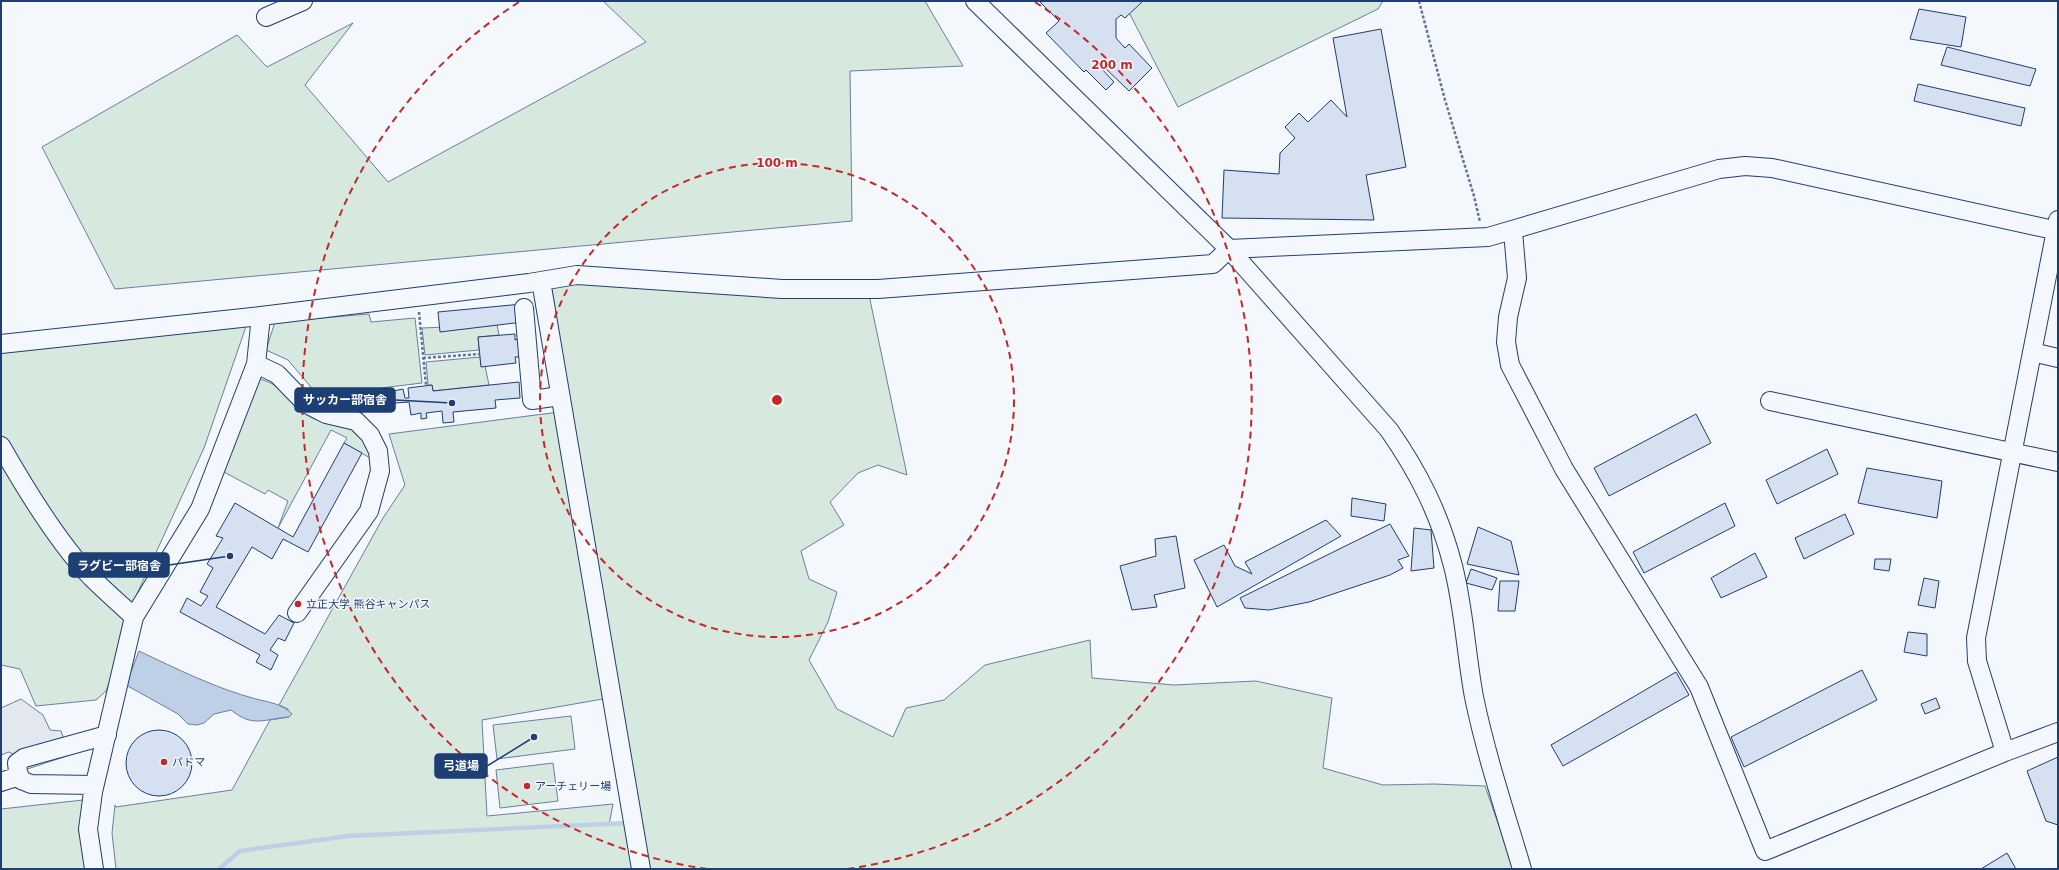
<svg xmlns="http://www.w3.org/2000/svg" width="2059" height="870" font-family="'DejaVu Sans','Noto Sans JP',sans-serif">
<rect width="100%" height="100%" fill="#f4f7fb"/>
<path fill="#d7e8df" stroke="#687fa3" d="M603 1H925L963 66 850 71 852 221 115 289 42 147 237 35 267 67 353 23 305 85 388 182 646 42Z
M1123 1H1383L1378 9 1178 107Z
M551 283 869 295 907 475 878 465 858 473 830 502 844 525 801 551 809 579 837 592 828 622 809 660 837 709 893 737 906 708 944 700 985 665 1090 640 1092 678 1174 685 1256 681 1332 698 1323 768 1383 785 1434 784 1485 786 1514 869H648L587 515Z
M369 314 371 322 415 318 422 383 381 388 382 400 360 402 362 414 327 406 288 360 266 350 275 322Z
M250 315 204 448 125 620 119 657 106 691 96 700 36 706 20 669 1 665V348Z
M497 325 499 335 478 337 479 350 425 355 422 328Z
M480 357 481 366H485L489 385 433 391 432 385H428L426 362Z
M256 378C285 385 282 397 302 412 318 424 342 426 361 432L367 443 370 458 344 443 347 438 331 430 278 528 288 501 268 490 265 494 222 471Z
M559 412 603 699 482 720 487 816 613 804 609 825 630 823 638 869H116L112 833 115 805 116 807 232 790 270 720 289 717 288 709 279 705 383 518 405 485 389 434Z
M571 716 575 749 497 759 493 725Z
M553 763 558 801 500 808 496 770Z
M83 800 86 869H1V809Z"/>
<path fill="#e3e8f0" stroke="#687fa3" d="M21 699 43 715 50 730 61 731 70 755 12 774 13 754 9 752 1 755V708Z"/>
<path fill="#bed0e5" stroke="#687fa3" d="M139 651C177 669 215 688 256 699 268 702 283 704 292 714L289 717C264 719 253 728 231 710L214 714 204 723 197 725 188 724 178 714 126 685Z"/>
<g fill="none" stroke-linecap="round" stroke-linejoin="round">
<path stroke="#bed0e5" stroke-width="4.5" d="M219 869 240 851 348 836 629 823"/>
</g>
<path fill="#d5e0f0" stroke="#1d3f73" d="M1039 1H1143L1125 18 1121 15 1116 19V38L1125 48 1129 44 1152 68 1129 91 1103 66 1101 68 1114 82 1106 90 1086 70 1084 72 1046 33 1059 21Z
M1919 9 1966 17 1961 47 1910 39Z
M1381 29 1406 167 1366 175 1374 220 1222 218 1224 170 1279 174 1280 153 1295 138 1285 127 1299 113 1308 122 1331 100 1347 117 1333 38Z
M1947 47 2036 69 2030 86 1941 65Z
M1918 84 2025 108 2021 126 1914 101Z
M522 304 523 322 440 332 438 312Z
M515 334V340L518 339 520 357H515L516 363 481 367 478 337Z
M519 382 520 398 495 400 496 408 453 412 454 422 443 423 442 411 426 413 427 418 421 419V413L411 415 409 402 395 403 393 391 403 389 405 398H409L408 388 432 385 433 391Z
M1696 414 1711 443 1609 496 1594 468Z
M344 443 362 453 308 552 283 539 272 559 252 547 216 607 265 634 279 615 294 623 285 641 278 638 270 650 278 655 271 670 256 662 260 655 180 612 187 598 201 606 208 596 200 592 213 568 207 564 223 538 216 536 235 503 293 537Z
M1827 449 1838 474 1777 504 1766 480Z
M1867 468 1942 481 1937 518 1858 503Z
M1352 498 1386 504 1384 521 1351 516Z
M1725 503 1735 526 1644 573 1633 552Z
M1845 514 1854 534 1804 559 1795 538Z
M1326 520 1341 536 1217 607 1194 560 1224 545 1235 566 1252 574 1245 562Z
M1390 524 1409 556 1398 560 1403 568 1390 575 1309 602 1269 610 1245 608 1240 598Z
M1478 527 1511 541 1519 575 1467 564Z
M1414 528 1431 530 1434 568 1411 571Z
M1176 536 1185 588 1154 595 1157 607 1132 610 1120 566 1156 556 1155 539Z
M1755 553 1767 577 1721 598 1711 578Z
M1875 559H1891L1889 571 1874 569Z
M1471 569 1497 578 1492 590 1466 583Z
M1924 578 1939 581 1935 608 1918 605Z
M1500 581H1519L1515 611H1498Z
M1908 632 1927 634V656L1904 652Z
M1862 670 1877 700 1744 767 1731 737Z
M1676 672 1689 695 1563 766 1551 745Z
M1936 698 1940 708 1925 714 1921 704Z
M126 763a33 33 0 1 1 66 0a33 33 0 1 1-66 0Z
M2058 757V825L2046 821 2027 771Z
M2007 853 2016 869H1981Z"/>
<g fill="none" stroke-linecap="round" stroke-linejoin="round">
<defs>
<path id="minor" d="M975 1 1229 249 1389 430C1419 473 1440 515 1453 566 1464 608 1466 654 1474 697 1486 755 1505 812 1522 869
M266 17 303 1
M1513 231 1517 278 1508 317 1506 342 1510 365 1564 469 1699 687 1765 851 2005 752 2058 732
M541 281 641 869
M524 308 532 400 560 396
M1 344 261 316 529 283 577 275 782 289H878L1213 264 1229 249 1488 237 1719 169 1745 166 1772 168 2058 231
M2032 352 2058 358
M256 364 277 374 305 403 326 414 356 421 370 435 378 451 380 471 369 511 297 613
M1770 401 2058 462
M1 446C26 490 57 541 91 577 105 591 120 604 134 617
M2005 752 1977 661 1976 638 2058 220
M1 782 19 776
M94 785 31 784 21 780 18 772 17 763 24 758 107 735
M94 869 88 829 93 792 134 617 200 509 256 364 261 316"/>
</defs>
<use href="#minor" stroke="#1d3f73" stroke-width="20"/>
<path stroke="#5e769c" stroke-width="2.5" stroke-dasharray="3 2" stroke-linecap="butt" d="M1419 1 1445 100 1474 196 1480 222
M419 312 426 385
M423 358 480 354"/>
<use href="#minor" stroke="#f4f7fb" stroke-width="18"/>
</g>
<g fill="none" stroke="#c62828" stroke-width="2" stroke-dasharray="7 5">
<circle cx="777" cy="400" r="237"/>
<path d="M707 869A474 474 0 0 1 519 2M1035 2A474 474 0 0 1 847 869"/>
</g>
<g fill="#c62828" stroke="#f4f7fb" stroke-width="1.5">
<circle cx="298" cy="604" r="4"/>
<circle cx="164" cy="762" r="4"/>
<circle cx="527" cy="786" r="4"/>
</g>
<g text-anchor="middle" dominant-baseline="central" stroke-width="3" stroke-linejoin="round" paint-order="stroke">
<g font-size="11" fill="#1d3f73" stroke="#f4f7fb" text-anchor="start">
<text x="306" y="604">立正大学 熊谷キャンパス</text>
<text x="172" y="762">パドマ</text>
<text x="535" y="786">アーチェリー場</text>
</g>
</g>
<circle cx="777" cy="400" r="6" fill="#c62828" stroke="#f4f7fb" stroke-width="2"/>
<g font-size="12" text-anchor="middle" font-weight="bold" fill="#c62828" stroke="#f4f7fb" stroke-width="3" stroke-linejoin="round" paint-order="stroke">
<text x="1112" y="69">200 m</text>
<text x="777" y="167">100 m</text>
</g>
<path fill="none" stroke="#1d3f73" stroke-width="1.5" d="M452 403L395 400M230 556L169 565M534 737L487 766"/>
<g fill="#1d3f73" stroke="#f4f7fb" stroke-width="1.5">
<circle cx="452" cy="403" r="4"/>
<circle cx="230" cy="556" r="4"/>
<circle cx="534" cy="737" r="4"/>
</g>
<g fill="#1d3f73" stroke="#1d3f73" stroke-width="1.5">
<rect x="295" y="388" width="100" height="24" rx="4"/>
<rect x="69" y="553" width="100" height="24" rx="4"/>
<rect x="435" y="754" width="52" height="24" rx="4"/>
</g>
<g font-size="12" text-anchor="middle" font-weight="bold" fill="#fff">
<text x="345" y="404">サッカー部宿舎</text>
<text x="119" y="570">ラグビー部宿舎</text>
<text x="461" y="770">弓道場</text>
</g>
<rect width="2059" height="870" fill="none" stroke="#1d3f73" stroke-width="4"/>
</svg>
